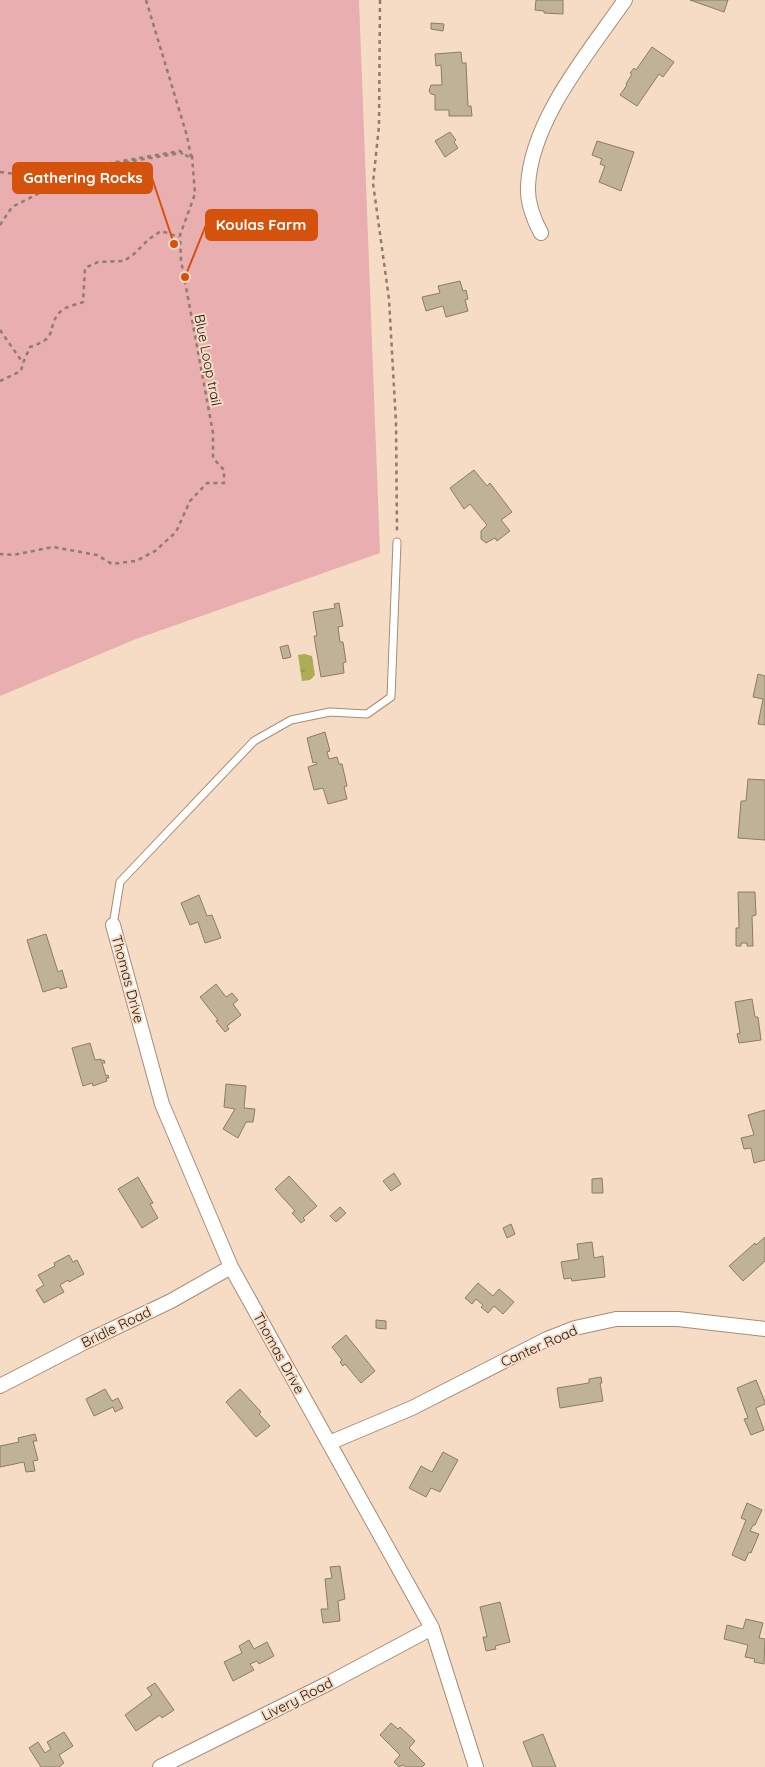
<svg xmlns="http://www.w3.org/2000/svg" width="765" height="1767" font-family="Quicksand,sans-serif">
<defs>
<pattern id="water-ripples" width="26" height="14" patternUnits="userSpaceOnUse" patternTransform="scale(1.25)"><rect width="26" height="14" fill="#acad54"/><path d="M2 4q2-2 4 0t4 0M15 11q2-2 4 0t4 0" fill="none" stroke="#8b8c44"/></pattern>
</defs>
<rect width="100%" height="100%" fill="#f6dcc5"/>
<path fill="#e9aeaf" d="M0 0H359L380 553 136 639 0 696Z"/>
<path fill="url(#water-ripples)" d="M305 654 312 656 315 675 310 680 302 681 298 655Z"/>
<path fill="#c0b395" stroke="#8a7d61" d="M536 0H563V14L544 13V11L535 10Z
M690 0H728L724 12Z
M431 23 444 24 443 31 431 29Z
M652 47 674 62 663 77 659 74 637 106 620 95 627 85 626 84 632 74 630 73 634 68 636 70Z
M461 52 462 63H466L468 106H471L472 116H449V110H435V95L431 94 429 91 431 85H442L441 65 436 66 435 54Z
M450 132 456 140 454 142 458 148 445 157 435 141Z
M597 141 634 152 621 191 599 182 605 166 600 164 602 159 592 155Z
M460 281 463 291 466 290 468 299 465 300 468 311 446 317 443 306 426 311 422 297 440 293 438 286Z
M474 470 487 486 490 483 512 512 501 520 510 531 497 541 495 538 486 543 481 539V531L487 525 470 504 464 509 450 488Z
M339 603 343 626 338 627 340 642H343L346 662 343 663 344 673 321 677 314 636H317L313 612 335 608 334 604Z
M288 645 291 657 283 659 280 647Z
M758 674 765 676V725L758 724 763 699 753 697Z
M325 732 330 751 327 752 329 759 337 757 339 764H342L347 786 344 787 347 799 328 804 323 788 314 790 308 767 317 764 316 762 313 763 307 738Z
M748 779 765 780V840L738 838 741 801H746Z
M738 892H755L756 915 752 916 753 946H747V943H741V946H736V928H739Z
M199 895 207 916 212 915 221 938 205 943 198 922 190 925 181 903Z
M46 934 58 972 62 970 67 987 60 989 59 987 43 992 27 940Z
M216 984 226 997 232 993 238 1000 233 1004 241 1015 227 1026 229 1029 225 1032 216 1021 218 1020 200 997Z
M752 999 755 1017H758L761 1040 739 1043 737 1034 740 1033 735 1002Z
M90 1043 95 1060 101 1059V1061L104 1060 105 1063H102L106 1076 108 1075 109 1078H106L107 1081 93 1086 92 1083 83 1086 72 1048Z
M226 1084 246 1086 244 1108 255 1109 253 1122H246L238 1138 223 1129 235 1109 224 1107Z
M765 1110V1160L754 1163 751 1148 744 1149 741 1138 754 1135 748 1115Z
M394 1173 401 1184 391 1191 383 1181Z
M289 1176 317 1206 303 1218 305 1220 301 1223 292 1213 295 1211 275 1189Z
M138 1177 153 1203 150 1204 158 1218 142 1228 118 1189Z
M602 1178 603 1193H592V1179Z
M340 1207 346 1213 336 1222 330 1216Z
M511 1224 515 1234 507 1238 503 1228Z
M765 1237V1261L743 1281 729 1266 755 1243 756 1245Z
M592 1242 594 1258 603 1256 605 1277 572 1281 571 1278 564 1279 561 1262 579 1259 577 1244Z
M69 1255 73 1262 77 1260 84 1274 69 1282 68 1280 60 1285 64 1292 44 1303 36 1290 44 1285 38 1275 55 1266 54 1263Z
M478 1283 493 1296 499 1289 514 1302 503 1314 494 1306 488 1313 481 1307 483 1305 476 1299 472 1304 465 1298Z
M376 1320 386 1321V1329L376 1328Z
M346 1335 375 1371 361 1383 345 1364 343 1366 340 1362 342 1360 332 1347Z
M601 1377 602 1383H600L603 1401 560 1408 557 1388 589 1383V1379Z
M756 1380 765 1402V1404L756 1408 764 1430 751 1435 744 1419 748 1418 737 1388Z
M105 1389 112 1401 118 1398 123 1408 115 1412 113 1407 94 1416 86 1399Z
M240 1389 261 1412 259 1414 270 1426 256 1437 226 1402Z
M35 1434 37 1441H33L38 1460 33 1461 35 1471 26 1472 24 1462 0 1467V1446L19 1442 18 1438Z
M443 1452 458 1460 440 1492 431 1488 426 1497 409 1488 421 1466 432 1472Z
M747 1503 762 1510 755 1525H753L750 1531 759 1534 751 1553 749 1552 745 1561 732 1555 746 1520 741 1518Z
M340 1566 345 1599 338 1601 340 1621 323 1623 321 1609H328L325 1579 332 1578 330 1567Z
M500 1602 510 1642 495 1646 496 1649 486 1651 483 1637H487L480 1607Z
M746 1619 763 1623 759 1638 765 1639 764 1664 754 1662 755 1659 745 1657 748 1645 724 1639 727 1625 743 1629Z
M249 1640 254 1649 267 1642 274 1656 259 1664 257 1661 250 1664 254 1670 233 1681 224 1662 242 1653 239 1646Z
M155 1683 174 1710 162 1718 160 1715 136 1731 125 1715 152 1695 147 1688Z
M391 1723 398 1729 400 1727 415 1741 409 1748 425 1764 422 1767H406L403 1765 399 1767 394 1762 400 1755 380 1735Z
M64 1732 73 1746 59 1755 64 1763 59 1767H41L29 1748 38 1742 45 1753 51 1749 47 1742Z
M543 1734 556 1767H533L523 1742Z"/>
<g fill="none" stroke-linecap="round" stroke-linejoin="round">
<defs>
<path id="service" d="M113 925 120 882 254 741 291 720 330 712 367 714 391 697 397 542"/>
<path id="minor" d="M541 233C533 218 527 203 528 186 531 120 589 52 625 0
M113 925 162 1104 231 1267 432 1628 476 1767
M0 1386 83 1343 171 1301 231 1267
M329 1443 412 1408 547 1339 575 1328 616 1319H678L765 1329
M160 1767 329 1683 432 1628"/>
</defs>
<use href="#service" stroke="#a58d77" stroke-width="9"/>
<use href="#minor" stroke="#a58d77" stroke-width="16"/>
<path stroke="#8f7d6d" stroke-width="2.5" stroke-dasharray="4 4" stroke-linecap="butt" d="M146 0 187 136 191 157
M380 0 379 126 373 183 389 299 396 423 397 532
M0 172 31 176 54 182 93 166 180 151 190 158 192 156 195 194 180 235 181 260 213 433V458L224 470V483H207L190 501 176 532 155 551 136 561 112 564 97 555 53 547 13 555 0 554
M0 225 12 207 79 173 120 163 181 153 183 154
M0 330 23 363
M0 381 21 371 23 363 30 347C61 337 45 328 60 312 66 306 76 305 83 302L85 268 98 262 124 261 134 254 149 239 161 231 179 237"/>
<use href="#service" stroke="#fff" stroke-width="7"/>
<use href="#minor" stroke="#fff" stroke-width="14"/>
</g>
<g text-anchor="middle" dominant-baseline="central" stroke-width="4" stroke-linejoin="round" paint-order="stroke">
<g font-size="14" fill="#1e150d" stroke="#f6dcc5">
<text transform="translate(208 360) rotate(79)">Blue Loop trail</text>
<text transform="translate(128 979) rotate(75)">Thomas Drive</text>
<text transform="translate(116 1327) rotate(-26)">Bridle Road</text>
<text transform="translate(539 1346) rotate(-24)">Canter Road</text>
<text transform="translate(279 1353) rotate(61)">Thomas Drive</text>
<text transform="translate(297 1699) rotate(-27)">Livery Road</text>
</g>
</g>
<path fill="none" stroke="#d4520c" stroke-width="2" d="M174 244L152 178M185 277L206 225"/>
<g fill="#d4520c" stroke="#f6dcc5" stroke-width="2">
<circle cx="174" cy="244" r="5"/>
<circle cx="185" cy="277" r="5"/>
</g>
<g fill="#d4520c" stroke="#d4520c" stroke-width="2">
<rect x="13" y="163" width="139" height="30" rx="5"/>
<rect x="206" y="210" width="111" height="30" rx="5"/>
</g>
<g font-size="15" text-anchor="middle" font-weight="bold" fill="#fff">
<text x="83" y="183">Gathering Rocks</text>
<text x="261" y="230">Koulas Farm</text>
</g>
</svg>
